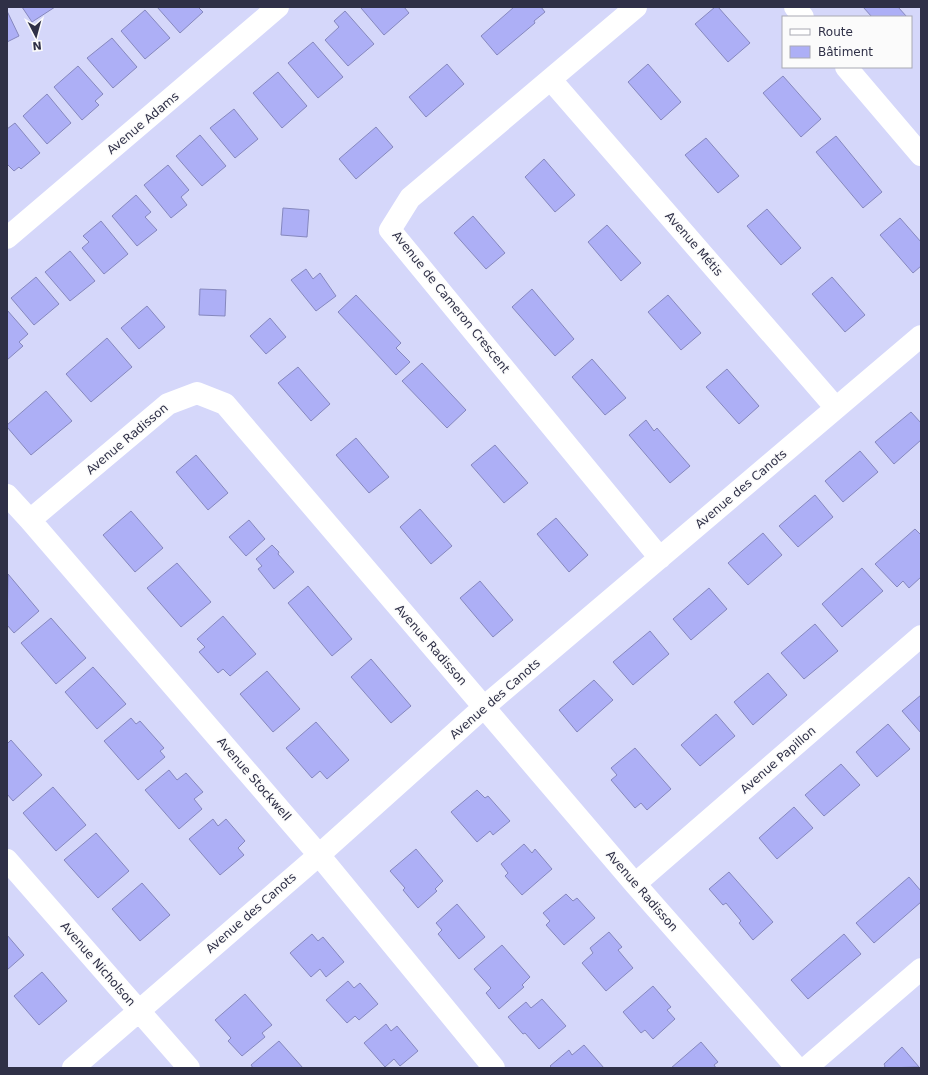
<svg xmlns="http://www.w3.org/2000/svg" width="928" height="1075" font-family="'DejaVu Sans',sans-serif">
<rect width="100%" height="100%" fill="#d5d7fa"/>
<path fill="#adaff6" stroke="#8688be" d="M22 7H55L32 22Z
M157 7H198L203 12 180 33Z
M362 7H404L409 13 384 35 361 8Z
M514 7H541L545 12 534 21 535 23 497 55 481 36Z
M715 7H718L750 43 728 62 695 24Z
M863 7H898L907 17H872Z
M145 10 170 38 145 59 121 31Z
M7 11 19 36 7 42Z
M345 11 374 44 348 66 325 40 339 27 334 21Z
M112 38 137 67 113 88 87 58Z
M313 42 343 77 318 98 288 63Z
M447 64 464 84 426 117 409 97Z
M648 64 681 102 661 120 628 82Z
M78 66 103 94 95 101 99 105 82 120 54 87Z
M278 72 307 106 282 128 253 93Z
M783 76 821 119 801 137 763 93Z
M47 94 71 123 47 144 23 116Z
M234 109 258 139 235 158 210 128Z
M15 123 40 153 21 169 19 167 14 171 7 164V129Z
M376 127 393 147 356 179 339 159Z
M200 135 226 166 202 186 176 156Z
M836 136 882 192 863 208 816 152Z
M706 138 739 176 718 193 685 155Z
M544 159 575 195 555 212 525 177Z
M168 165 189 190 181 197 187 205 171 218 144 185Z
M136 195 151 212 145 217 157 230 137 246 112 216Z
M283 208 309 210 307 237 281 235Z
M767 209 801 248 781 265 747 226Z
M473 216 505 253 486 269 454 233Z
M900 218 921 242V266L913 273 880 235Z
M101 221 128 254 104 274 82 248 89 242 83 236Z
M607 225 641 263 621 281 588 242Z
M70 251 95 281 70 301 45 272Z
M306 269 313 279 320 273 336 296 316 311 291 280Z
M36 277 59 304 34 325 11 298Z
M832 277 865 315 845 332 812 294Z
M200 289 226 290 225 316 199 315Z
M532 289 574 339 555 356 512 307Z
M356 295 401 343 396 348 410 362 396 375 338 312Z
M668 295 701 333 681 350 648 312Z
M147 306 165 327 139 349 121 328Z
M7 310 28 334 19 342 23 346 7 360Z
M270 318 286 337 266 354 250 336Z
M107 338 132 367 91 402 66 374Z
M592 359 626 398 605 415 572 377Z
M422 363 466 410 447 428 402 381Z
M298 367 330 404 311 421 278 383Z
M727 369 759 406 739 424 706 387Z
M46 391 72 421 31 455 7 427V425Z
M911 412 921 423V440L894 464 875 442Z
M646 420 654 431 657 428 690 466 670 483 629 435Z
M356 438 389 477 369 493 336 455Z
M495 445 528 483 504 503 471 465Z
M860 451 878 472 843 502 825 481Z
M196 455 228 493 208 510 176 472Z
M815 495 833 517 798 547 779 526Z
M420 509 452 546 431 564 400 527Z
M131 511 163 548 135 572 103 535Z
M556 518 588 555 569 572 537 534Z
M249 520 265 539 246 556 229 537Z
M915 529 921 535V577L909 588 903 581 897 587 875 564Z
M763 533 782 555 748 585 728 563Z
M272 545 279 552 278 554 294 572 274 589 258 569 262 566 256 559Z
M177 563 211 602 181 627 147 588Z
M862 568 883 591 842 627 822 604Z
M8 574 39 611 14 633 7 625Z
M480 581 513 620 493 637 460 598Z
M308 586 352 639 332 656 288 603Z
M709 588 727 609 691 640 673 619Z
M223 616 256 654 230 676 223 669 218 673 199 652 205 647 197 639Z
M51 618 86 658 56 684 21 643Z
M815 624 838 651 804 679 781 653Z
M650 631 669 654 633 685 613 662Z
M371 659 411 706 391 723 351 677Z
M93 667 126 704 97 729 65 692Z
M267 671 300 709 273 732 240 694Z
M768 673 787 695 753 725 734 702Z
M594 680 613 700 577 732 559 710Z
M921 695V733L902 711Z
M716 714 735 736 700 766 681 745Z
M131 718 136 724 140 721 164 748 160 751 165 757 138 780 104 741Z
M316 722 349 760 327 779 320 771 312 778 286 748Z
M888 724 910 749 877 777 856 752Z
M11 740 42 775 13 801 7 794V744Z
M635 748 671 789 647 810 641 803 635 808 611 780 617 775 611 768Z
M841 764 860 785 824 816 805 795Z
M169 770 177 780 186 773 203 792 194 799 202 809 179 829 145 790Z
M53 787 86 825 56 851 23 813Z
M477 790 485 798 488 796 510 821 493 835 490 831 477 842 451 812Z
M794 807 813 828 777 859 759 838Z
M213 819 218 826 226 819 245 841 238 848 244 855 220 875 189 839Z
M96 833 129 871 98 898 64 860Z
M524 844 532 853 535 849 552 869 522 895 505 876 508 873 501 864Z
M416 849 443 881 435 889 437 891 418 908 403 890 405 888 390 871Z
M729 872 773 922 753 940 739 923 741 921 726 903 723 905 709 889Z
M909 877 921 891V902L874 943 856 923Z
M142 883 170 915 140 941 112 909Z
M566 894 573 901 577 898 595 918 564 945 546 925 550 921 543 913Z
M457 904 485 937 459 959 438 934 442 930 436 923Z
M609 932 622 947 618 950 633 968 606 991 582 963 593 953 590 948Z
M312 934 318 941 323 937 344 962 326 977 320 969 311 977 290 953Z
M844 934 861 954 808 999 791 980Z
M7 935 24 955 7 970Z
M502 945 530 977 522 985 524 987 499 1009 486 993 491 988 474 969Z
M42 972 67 1001 39 1025 14 996Z
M348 981 354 988 360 983 378 1004 359 1020 355 1016 347 1023 326 1000Z
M653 986 671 1007 667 1010 675 1019 653 1039 645 1030 641 1033 623 1012Z
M245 994 272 1025 262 1033 265 1037 242 1056 228 1041 231 1038 215 1020Z
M542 999 566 1026 539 1049 525 1033 523 1034 508 1017 526 1002 531 1008Z
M386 1024 391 1031 397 1026 418 1051 400 1066 394 1059 385 1067 364 1043Z
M279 1041 303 1068H253L251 1065Z
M701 1042 718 1062 714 1065 716 1068H671Z
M584 1045 604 1068H552L550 1066 569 1050 572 1055Z
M902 1047 919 1067 884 1068 885 1066 884 1064Z"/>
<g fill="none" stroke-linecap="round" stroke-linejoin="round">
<path stroke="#fff" stroke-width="22" d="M636 7 410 198 390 230 660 558
M795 7 803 17
M846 67 921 155
M551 80 836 408
M7 238 278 7
M7 495 30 520 319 855 494 1068
M30 520 168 404 197 393 225 404 635 884 797 1068
M7 860 189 1068
M635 884 921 636
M73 1068 319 855 484 707 921 336
M806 1068 921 969"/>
</g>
<g text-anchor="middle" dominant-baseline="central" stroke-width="3" stroke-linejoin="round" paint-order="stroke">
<g font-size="12" fill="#2f3047" stroke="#fbfbfb">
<text transform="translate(143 123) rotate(-40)">Avenue Adams</text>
<text transform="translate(694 244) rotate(49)">Avenue Métis</text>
<text transform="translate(451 302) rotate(51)">Avenue de Cameron Crescent</text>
<text transform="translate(127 439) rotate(-40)">Avenue Radisson</text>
<text transform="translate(741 489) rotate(-40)">Avenue des Canots</text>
<text transform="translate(431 645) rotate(49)">Avenue Radisson</text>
<text transform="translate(495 699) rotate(-41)">Avenue des Canots</text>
<text transform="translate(778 760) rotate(-41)">Avenue Papillon</text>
<text transform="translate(254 779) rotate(49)">Avenue Stockwell</text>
<text transform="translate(642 891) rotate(49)">Avenue Radisson</text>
<text transform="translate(251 913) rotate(-41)">Avenue des Canots</text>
<text transform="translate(98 964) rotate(49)">Avenue Nicholson</text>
</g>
</g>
<rect width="928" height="1075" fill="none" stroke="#2f3047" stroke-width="16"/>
<rect x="782" y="16" width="130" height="52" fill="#fbfbfb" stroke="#a9aab3"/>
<rect x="790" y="29" width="20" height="6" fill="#ffffff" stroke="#a9aab3"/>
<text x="818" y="36" font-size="12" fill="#2f3047">Route</text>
<rect x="790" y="46" width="20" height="12" fill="#adaff6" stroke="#a9aab3"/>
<text x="818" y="56" font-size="12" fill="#2f3047">Bâtiment</text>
<g transform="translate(36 36) rotate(174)" stroke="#fbfbfb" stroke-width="3" paint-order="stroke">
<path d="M0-3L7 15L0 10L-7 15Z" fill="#2f3047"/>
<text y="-6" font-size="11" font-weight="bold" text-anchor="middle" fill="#2f3047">N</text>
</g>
</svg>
